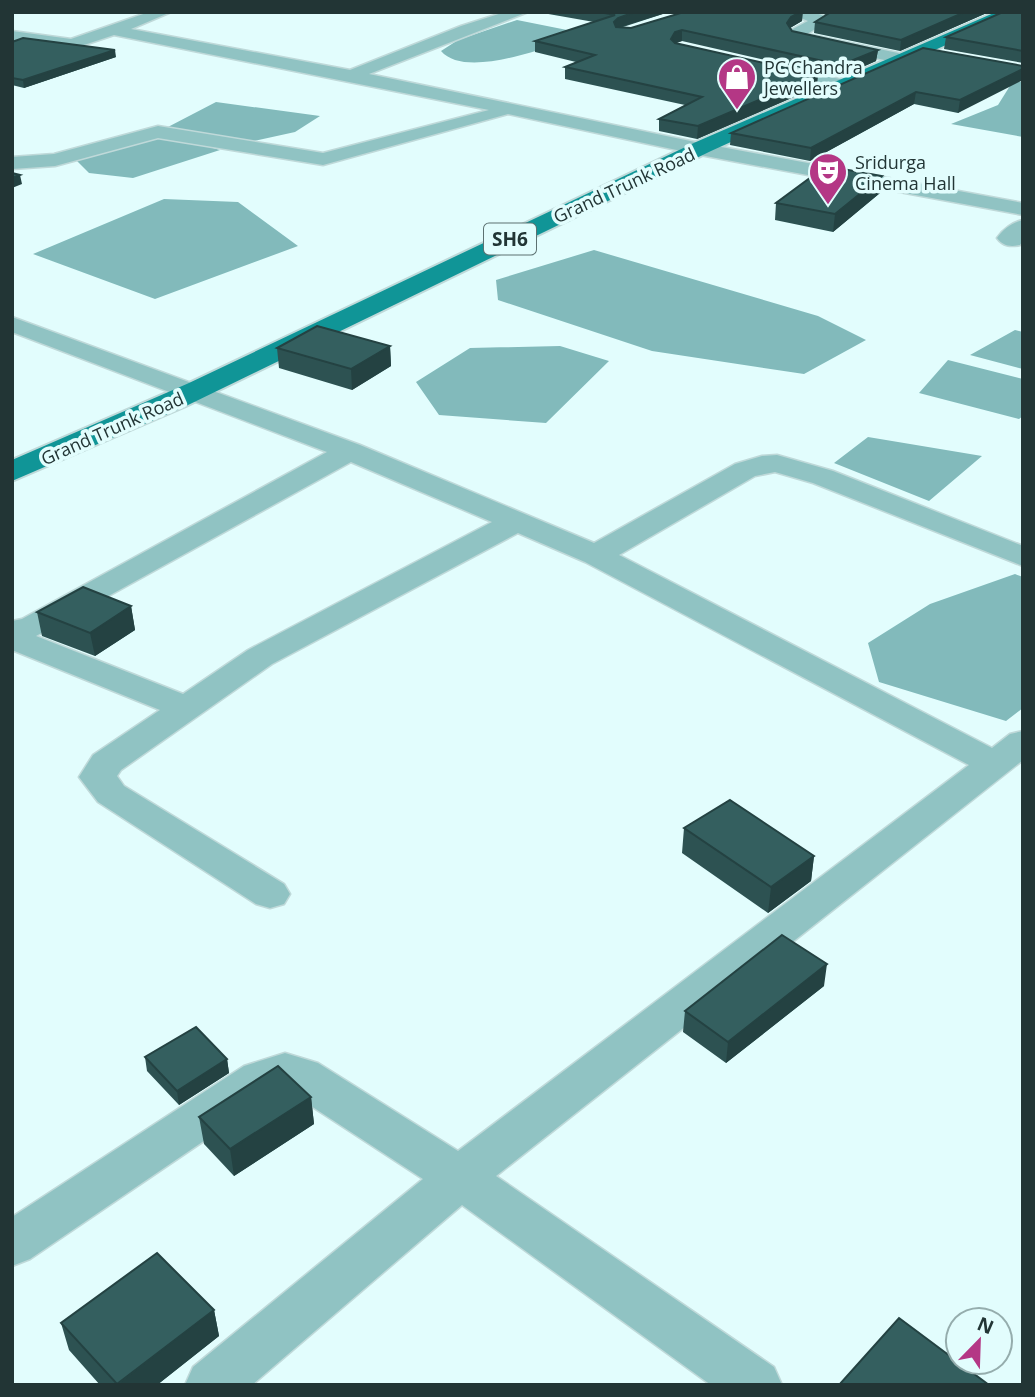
<svg xmlns="http://www.w3.org/2000/svg" width="1035" height="1397" font-family="'Open Sans',sans-serif">
<rect width="100%" height="100%" fill="#e2fdfd"/>
<path fill="#82babb" d="M517 20 587 34C554 44 467 81 441 51L458 40Z
M1013 81 1023 82V137L951 124 998 105Z
M216 102 320 116 295 132 236 145 166 128Z
M161 133 220 150 133 178 89 173 73 157Z
M164 199 238 202 298 246 155 299 33 254Z
M594 250 818 316 866 340 804 374 652 351 498 300 496 280Z
M1015 330 1023 332V369L970 355Z
M560 346 609 361 546 423 439 415 416 382 470 348Z
M948 360 1023 379V416L1019 419 919 393Z
M868 437 982 456 929 501 834 463Z
M1015 574 1023 577V708L1006 721 879 682 868 643 930 604Z"/>
<g fill="none" stroke-linecap="round" stroke-linejoin="round">
<defs>
<path id="minor" d="M149 12H171L131 29 350 70 461 26 505 12H528L369 74 700 143 1023 203V215L700 155 508 114 323 165 158 138 55 166 12 169V157L54 154 158 126 323 153 489 110 114 35 72 49 12 41V31L71 39Z
M787 12C801 12 818 10 830 20L807 34 898 53 906 58 898 63 793 40 788 35 791 30 808 21Z
M771 64 849 81 852 85 843 90 765 73 763 69 765 65Z
M1023 220V240L1020 245C1010 247 1003 246 997 238 1003 229 1013 222 1023 220Z
M12 317 360 445 594 543 735 464 762 456 777 455 833 471 1023 546V566L813 483 775 472 755 476 619 555 992 748 1010 734 1023 731V760L496 1176 774 1367 782 1385H711L462 1205 252 1385H185L193 1367 423 1179 285 1089 276 1092 30 1259 12 1266V1217L244 1066 285 1053 318 1063 458 1151 969 765 585 562 518 533 272 664 121 770 117 776 124 786 284 884 290 894 284 904 270 908 256 904 98 802 79 777 93 755 160 710 12 650V621L22 619 327 452 12 332ZM351 462 492 522 248 650 183 694 36 636Z"/>
<path id="primary" d="M996 12H1019L711 151 186 406 12 481V460L189 383 696 142Z"/>
</defs>
<use href="#minor" stroke="#bfd9d9" stroke-width="3"/>
<use href="#primary" stroke="#bfd9d9" stroke-width="4"/>
<use href="#minor" fill="#90c3c3" fill-rule="evenodd"/>
<use href="#primary" fill="#109597" fill-rule="evenodd"/>
</g>
<path fill="#2d5252" d="M537 12H669L620 28H631L802 21 790 28 792 31 878 50 876 61 840 77 682 41 675 43 817 87 697 139 659 131V119L685 105 565 79V67L576 62 535 52V41L594 22Z
M819 12H989L900 51 814 33 815 22 826 15Z
M1023 12V63L944 49 946 37Z
M12 42 116 57 24 88 12 85Z
M1023 66 958 113 914 104 810 161 730 145 731 133Z
M882 176 880 193 833 232 775 220 776 203Z
M390 346 391 366 352 390 279 368 277 348Z
M131 606 135 630 95 656 42 636 37 612Z
M684 828 814 856 811 881 768 913 682 853Z
M824 986 726 1063 683 1032 685 1011Z
M145 1057 227 1059 229 1073 179 1105 147 1071Z
M311 1097 314 1124 234 1176 204 1144 199 1117Z
M214 1310 219 1336 157 1385H100L69 1350 61 1323Z"/>
<path fill="#244242" d="M635 12H669L617 28 614 22 618 18Z
M800 12H803L802 21 790 28 787 23 791 17Z
M965 12H989L900 51 901 40Z
M682 30V41L674 44 671 39 675 32Z
M115 50 116 57 24 88 23 80Z
M878 50 876 61 840 77 841 65Z
M1023 69V80L958 113 960 100Z
M818 75 817 87 697 139 698 126Z
M916 92 914 104 810 161 811 148Z
M20 175 22 184 12 188V178Z
M882 176 880 193 833 232 835 214Z
M390 346 391 366 352 390 351 369Z
M131 606 135 630 95 656 90 633Z
M814 856 811 881 768 913 771 887Z
M827 964 824 986 726 1063 728 1042Z
M227 1059 229 1073 179 1105 177 1091Z
M311 1097 314 1124 234 1176 230 1149Z
M214 1310 219 1336 157 1385H117Z"/>
<path fill="#345f5f" stroke="#244242" stroke-width="2" d="M599 12H635L618 18 614 22 616 27 631 28 684 12H800L791 17 787 23 792 31 878 50 841 65 682 30 675 32 671 39 675 43 818 75 698 126 659 119 702 97 565 67 595 55 535 41 615 15Z
M831 12H965L901 40 815 22Z
M1003 12H1023V51L946 37Z
M23 38 115 50 23 80 12 78V42Z
M923 48 1023 66V69L960 100 916 92 811 148 731 133Z
M826 166 882 176 835 214 776 203Z
M12 173 20 175 12 178Z
M317 326 390 346 351 369 277 348Z
M83 587 131 606 90 633 37 612Z
M730 800 814 856 771 887 684 828Z
M782 935 827 964 728 1042 685 1011Z
M196 1027 227 1059 177 1091 145 1057Z
M278 1066 311 1097 230 1149 199 1117Z
M157 1253 214 1310 117 1384 61 1323Z
M899 1318 958 1362 989 1385H839Z"/>
<defs>
<symbol id="shop-pin" viewBox="-11 -11 22 30"><path d="M0 17L-7.5 6A9.5 9.5 0 1 1 7.5 6Z" fill="#b43785" stroke="#e2fdfd"/><path d="M-5-2.5h2.3a2.7 3.5 0 0 1 5.4 0H5L5.5 6h-11ZM-1.5-2.5h3a1.5 2.3 0 0 0-3 0Z" fill="#fff"/></symbol>
<symbol id="theatre-pin" viewBox="-11 -11 22 30"><path d="M0 17L-7.5 6A9.5 9.5 0 1 1 7.5 6Z" fill="#b43785" stroke="#e2fdfd"/><path d="M-5-5.5Q0-4 5-5.5V0Q5 5 0 6Q-5 5-5 0ZM-3.3-2.5H-1v1.5H-3.3ZM1-2.5H3.3v1.5H1ZM-2.8 1Q0 5.5 2.8 1Z" fill="#fff"/></symbol>
</defs>
<g fill-rule="evenodd">
<use href="#shop-pin" x="715" y="55" width="44" height="60"/>
<use href="#theatre-pin" x="806" y="150" width="44" height="60"/>
</g>
<g text-anchor="middle" dominant-baseline="central" stroke-width="7" stroke-linejoin="round" paint-order="stroke">
<g font-size="18" fill="#223535" stroke="#e2fdfd" text-anchor="start">
<text x="764" y="67">PC Chandra<tspan x="764" dy="21">Jewellers</tspan></text>
<text x="855" y="162">Sridurga<tspan x="855" dy="21">Cinema Hall</tspan></text>
</g>
<g font-size="18" fill="#223535" stroke="#e2fdfd">
<text transform="translate(624 185) rotate(-25)">Grand Trunk Road</text>
<text transform="translate(112 428) rotate(-24)">Grand Trunk Road</text>
</g>
<rect fill="#e2fdfd" stroke="#5c7171" stroke-width="2" x="484" y="223.5" width="52" height="31" rx="5"/>
<g font-size="19" font-weight="bold" fill="#223535">
<text x="510" y="239">SH6</text>
</g>
</g>
<rect width="1035" height="1397" fill="none" stroke="#223535" stroke-width="28"/>
<g transform="translate(979 1341) rotate(23)"><circle r="33" fill="#e2fdfd" stroke="#95adad" stroke-width="2"/>
<path d="M0-5L12 26L0 18L-12 26Z" fill="#b43785"/>
<text y="-10" font-size="19" font-weight="bold" text-anchor="middle" fill="#223535">N</text>
</g>
</svg>
